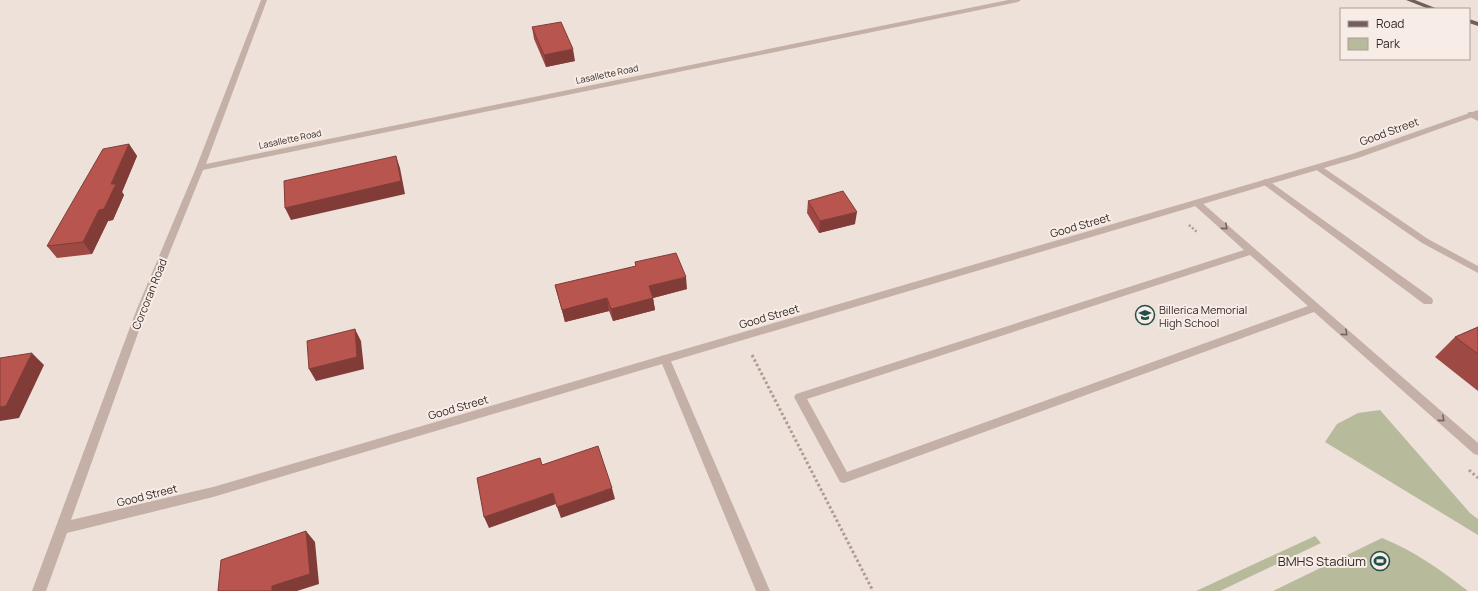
<svg xmlns="http://www.w3.org/2000/svg" width="1478" height="591" font-family="Manrope,sans-serif">
<rect width="100%" height="100%" fill="#eee1da"/>
<path fill="#b7bb9c" d="M1380 410 1470 513 1478 519V535L1325 442 1337 424 1358 413Z
M1315 536 1321 543 1220 591H1196Z
M1382 538C1413 550 1442 571 1468 591H1273Z"/>
<g fill="none" stroke-linecap="round" stroke-linejoin="round">
<path stroke="#b09a92" stroke-width="2.5" stroke-dasharray="2 2" stroke-linecap="butt" d="M1189 225 1197 232"/>
<path stroke="#b09a92" stroke-width="3" stroke-dasharray="2.5 2.5" stroke-linecap="butt" d="M752 355 873 591
M1469 470 1478 478"/>
<path fill="#c5b0a8" fill-rule="evenodd" d="M1468 112H1474L1478 115V121L1468 116Z
M1318 164 1428 239 1478 266V273L1422 243 1315 169 1314 167Z
M1266 179 1432 298 1433 301 1432 304H1424L1263 184 1262 182 1263 180Z
M1197 200 1200 201 1478 443V455L1474 454 1314 312 844 483 840 482 794 397 796 394 1244 250 1194 205 1193 203ZM1250 255 1308 306 847 472 807 399Z
M665 355 669 356 670 359 770 591H756L660 359 661 356Z"/>
<path fill="#c5b0a8" fill-rule="evenodd" d="M261 0H267L206 164 1008 0H1021L1018 2 203 170 146 311 71 520 213 487 1352 154 1478 110V115L1358 158 213 497 67 533 46 591H32L136 311 196 168Z"/>
<path fill="#735e5a" fill-rule="evenodd" d="M1406 0H1415L1438 9H1429Z
M1469 19 1478 22V26L1469 23Z"/>
</g>
<path fill="#9e4944" d="M532 27 575 61 546 67 534 39Z
M129 144 137 156 122 192 124 195 113 220 108 221 92 254 57 258 47 246Z
M808 201 855 224 819 233 807 213Z
M635 262 687 289 653 298 655 310 613 321 609 311 565 322 555 285 636 266Z
M1478 327V391L1435 357 1455 337Z"/>
<path fill="#813c37" d="M573 49 575 61 546 67 544 55Z
M129 144 137 156 122 192 124 195 113 220 108 221 92 254 83 242 111 184Z
M396 156 400 168 405 194 291 220 285 208Z
M857 212 855 224 819 233 820 221Z
M686 277 687 289 653 298 655 310 613 321 611 309 649 286Z
M607 298 609 311 565 322 562 310Z
M355 329 361 341 364 369 316 381 309 369Z
M32 353 44 365 19 418 0 421V407Z
M612 488 615 499 561 518 557 507Z
M553 493 556 504 489 528 484 517Z
M306 531 315 542 319 584 297 591H272V586Z"/>
<path fill="#b8554f" stroke="#813c37" d="M561 22 573 49 544 55 532 27Z
M129 144 111 184H116L104 209 99 210 83 242 47 246 103 149Z
M396 156 401 181 285 208 284 181Z
M843 191 857 212 820 221 808 201Z
M676 253 686 277 649 286 653 298 611 309 607 298 562 310 555 285 636 266 635 262Z
M1478 327V354L1455 337Z
M355 329 357 357 309 369 307 341Z
M32 353 6 406 0 407V358Z
M598 446 612 488 557 507 553 493 484 517 477 478 540 458 542 465Z
M306 531 310 574 272 586V591H218L221 560Z"/>
<defs><path id="oneway-chevron" d="M-2-3.5L2.5 0L-2 3.5" fill="none" stroke-width="1.6" stroke-linecap="round" stroke-linejoin="round"/></defs>
<g stroke="#756661">
<use href="#oneway-chevron" transform="translate(1225 227) rotate(41)"/>
<use href="#oneway-chevron" transform="translate(1345 333) rotate(41)"/>
<use href="#oneway-chevron" transform="translate(1442 419) rotate(41)"/>
</g>
<defs>
<symbol id="school-ring" viewBox="-11 -11 22 22"><circle r="9.5" fill="#f7ece6" stroke="#224f4a" stroke-width="1.5"/><path d="M0-5L7-2L0 1L-7-2ZM-4 1L0 2.5L4 1V4Q0 6-4 4Z" fill="#224f4a"/></symbol>
<symbol id="stadium-ring" viewBox="-11 -11 22 22"><circle r="9.5" fill="#f7ece6" stroke="#224f4a" stroke-width="1.5"/><path d="M0-5a6.5 5 0 1 0 0 10a6.5 5 0 1 0 0-10ZM-3.5-1.8h7v3.6h-7Z" fill="#224f4a"/></symbol>
</defs>
<g fill-rule="evenodd">
<use href="#school-ring" x="1134" y="304" width="22" height="22"/>
<use href="#stadium-ring" x="1369" y="550" width="22" height="22"/>
</g>
<g text-anchor="middle" dominant-baseline="central" stroke-width="4" stroke-linejoin="round" paint-order="stroke">
<g font-size="9" fill="#332927" stroke="#f7ece6">
<text transform="translate(607 74) rotate(-12)">Lasallette Road</text>
<text transform="translate(290 139) rotate(-12)">Lasallette Road</text>
</g>
<g font-size="11" fill="#332927" stroke="#f7ece6">
<text transform="translate(1389 131) rotate(-20)">Good Street</text>
<text transform="translate(1080 225) rotate(-16)">Good Street</text>
<text transform="translate(149 294) rotate(-68)">Corcoran Road</text>
<text transform="translate(769 316) rotate(-16)">Good Street</text>
<text transform="translate(458 407) rotate(-16)">Good Street</text>
<text transform="translate(147 495) rotate(-14)">Good Street</text>
</g>
<g font-size="11" fill="#332927" stroke="#f7ece6" text-anchor="start">
<text x="1159" y="309">Billerica Memorial<tspan x="1159" dy="13">High School</tspan></text>
</g>
<g font-size="13" fill="#332927" stroke="#f7ece6" text-anchor="end">
<text x="1366" y="561">BMHS Stadium</text>
</g>
</g>
<rect x="1340" y="8" width="130" height="52" fill="#f7ece6" stroke="#a99e9a"/>
<rect x="1348" y="21" width="20" height="6" fill="#735e5a" stroke="#a99e9a"/>
<text x="1376" y="28" font-size="12" fill="#332927">Road</text>
<rect x="1348" y="38" width="20" height="12" fill="#b7bb9c" stroke="#a99e9a"/>
<text x="1376" y="48" font-size="12" fill="#332927">Park</text>
</svg>
